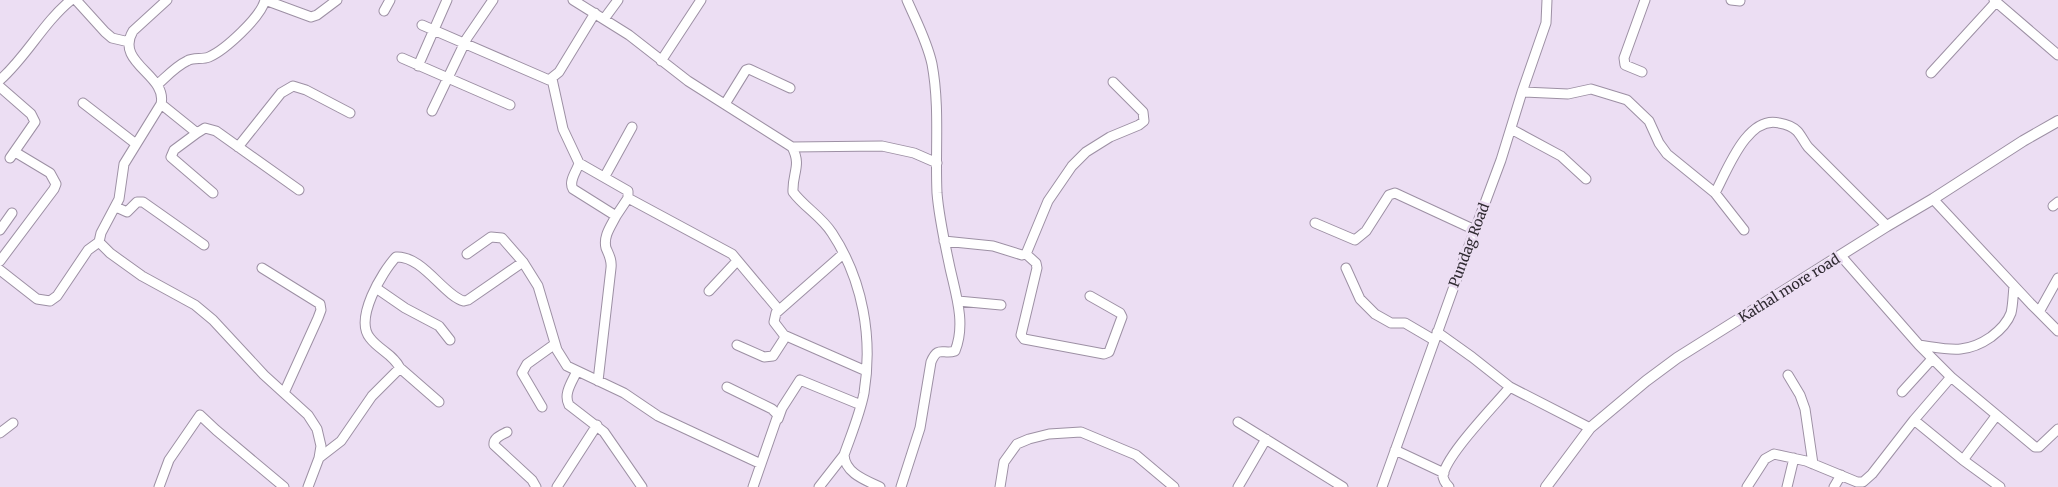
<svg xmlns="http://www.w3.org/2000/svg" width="2058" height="487" font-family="Merriweather,serif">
<rect width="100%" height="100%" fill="#ecdef3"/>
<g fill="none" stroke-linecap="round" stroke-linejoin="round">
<defs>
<path id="minor" d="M76 0 105 32 112 38 129 42
M167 0 133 31C114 63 168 75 161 104L124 164 119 199 101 233 99 242 110 253 142 276 195 305 213 320 264 375 308 415 317 429 321 446 319 458 308 487
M573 0 629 35 688 81 792 147C802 166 792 173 793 192 804 207 821 216 832 233 863 280 873 338 864 393 860 414 851 435 844 455 845 473 865 480 880 487
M1731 0 1740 1
M1994 0 2058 55
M384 11 390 0
M604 19 618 0
M422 25 549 80 559 72 595 13
M402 58 510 105
M661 61 701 0
M418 66 447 0
M1642 72 1625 65 1624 58 1645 0
M1931 73 1996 2
M552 79 563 129 579 163C577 171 568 181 573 189L616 216C611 226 603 236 606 248 609 255 612 260 611 268L598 381
M0 80C27 56 43 23 71 0
M157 85C166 77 176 66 187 61 194 57 202 60 209 57 225 50 261 17 265 0L311 17 317 15 337 0
M0 87 31 114 35 122 10 158
M1522 92 1568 94 1591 89 1627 100 1649 121 1659 143 1667 154 1715 193 1744 230
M83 103 136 144
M161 104 197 133 205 128 216 131 299 190
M725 104 746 70 749 69 790 88
M432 111 467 38 493 0
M1511 129 1561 156 1586 179
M197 133 174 150 171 157 213 193
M238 147 281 93 293 86 306 90 350 113
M792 147 882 146 914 153 937 163
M579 163 628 191V198L616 216
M605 176 632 127
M1715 193C1727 171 1747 115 1779 123 1785 124 1792 126 1797 131 1801 135 1804 142 1808 147L1887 226
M628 198 732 254 779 310
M1933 199 2031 304 2058 331
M2053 206 2058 202
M116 207 127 212 137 202H143L204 245
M1315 223 1355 240 1366 231 1389 195 1395 193 1475 230
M0 230 12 213
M944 241 993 246 1022 255 1026 254 1048 201 1072 166 1086 152 1110 137 1139 125 1144 121 1143 112 1113 82
M467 254 491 237 502 238 523 262 538 286 557 350 567 366 624 393 658 416 761 464
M1026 254 1036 263 1037 268 1021 335 1024 339 1104 354 1109 352 1122 317 1120 313 1090 296
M0 261 54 189 56 184 50 173 15 152
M262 268 320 304 321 310 318 318 284 393
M1346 268 1360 299 1375 314 1391 323H1405L1434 340
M0 270 37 299 50 301 57 296 88 250 99 242
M376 288 405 308 439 326 450 340
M709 291 737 261
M958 301 1001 305
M2039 312 2058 278
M1437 332 1472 357 1510 387 1590 428
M784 335 866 371
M737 345 764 357 773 356 784 339V335L774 322 776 313 843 254
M1919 345C1948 349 1965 355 1991 337 1999 331 2007 324 2011 313 2013 305 2013 295 2014 286
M400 368C393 354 379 350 370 338 354 319 382 272 396 257 422 255 445 297 464 301L468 300 523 262
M577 371C572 382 563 394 569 405L604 432 642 487
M1788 375 1800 395 1805 409 1813 464
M1951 377 2035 447H2039L2058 429
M727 387 772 409 778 415 753 487
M1902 392 1932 359
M542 407 522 373 527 364 555 344
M778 419 782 408 800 380 861 405
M1914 420 1963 460 2000 487
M1238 422 1343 487
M507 432C501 435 493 438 494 445L532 480 536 487
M0 433 13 423
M1395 450 1444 473
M319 458 341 441 372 396 400 368 439 402
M1963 460 1996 416
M159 487 169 460 200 415 216 430 284 487
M557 487 597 425
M819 487 844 455
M901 487 920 428 931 362C938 345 943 355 955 351 966 324 956 295 950 268 945 244 939 218 937 193 935 150 940 107 932 64 927 41 916 21 907 0
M1000 487 1004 462 1017 444 1029 439 1049 434 1081 432 1136 455 1174 487
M1238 487 1266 439
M1382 487 1457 278 1501 160 1522 92 1546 23 1547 0
M1449 487C1446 484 1444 481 1443 477 1443 458 1496 404 1510 387
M1747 487 1765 459 1774 454 1806 461 1857 482H1863L1872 474 1914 420 1951 377 1919 345 1841 256
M1787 487 1794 458
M1834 487 1841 475"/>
<path id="major" d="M1546 487 1590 428 1646 381 1677 358 1887 226 1933 199 2023 141 2058 121"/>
</defs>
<use href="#minor" stroke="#9d90a4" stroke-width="11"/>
<use href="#major" stroke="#9d90a4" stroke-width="12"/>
<use href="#minor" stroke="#fff" stroke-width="9"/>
<use href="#major" stroke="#fff" stroke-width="10"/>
</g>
<g text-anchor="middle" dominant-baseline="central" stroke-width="5" stroke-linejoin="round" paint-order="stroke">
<g font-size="14" fill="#302b32" stroke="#ecdef3">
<text transform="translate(1469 245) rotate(-69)">Pundag Road</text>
<text transform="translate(1789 288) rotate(-32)">Kathal more road</text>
</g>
</g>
</svg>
